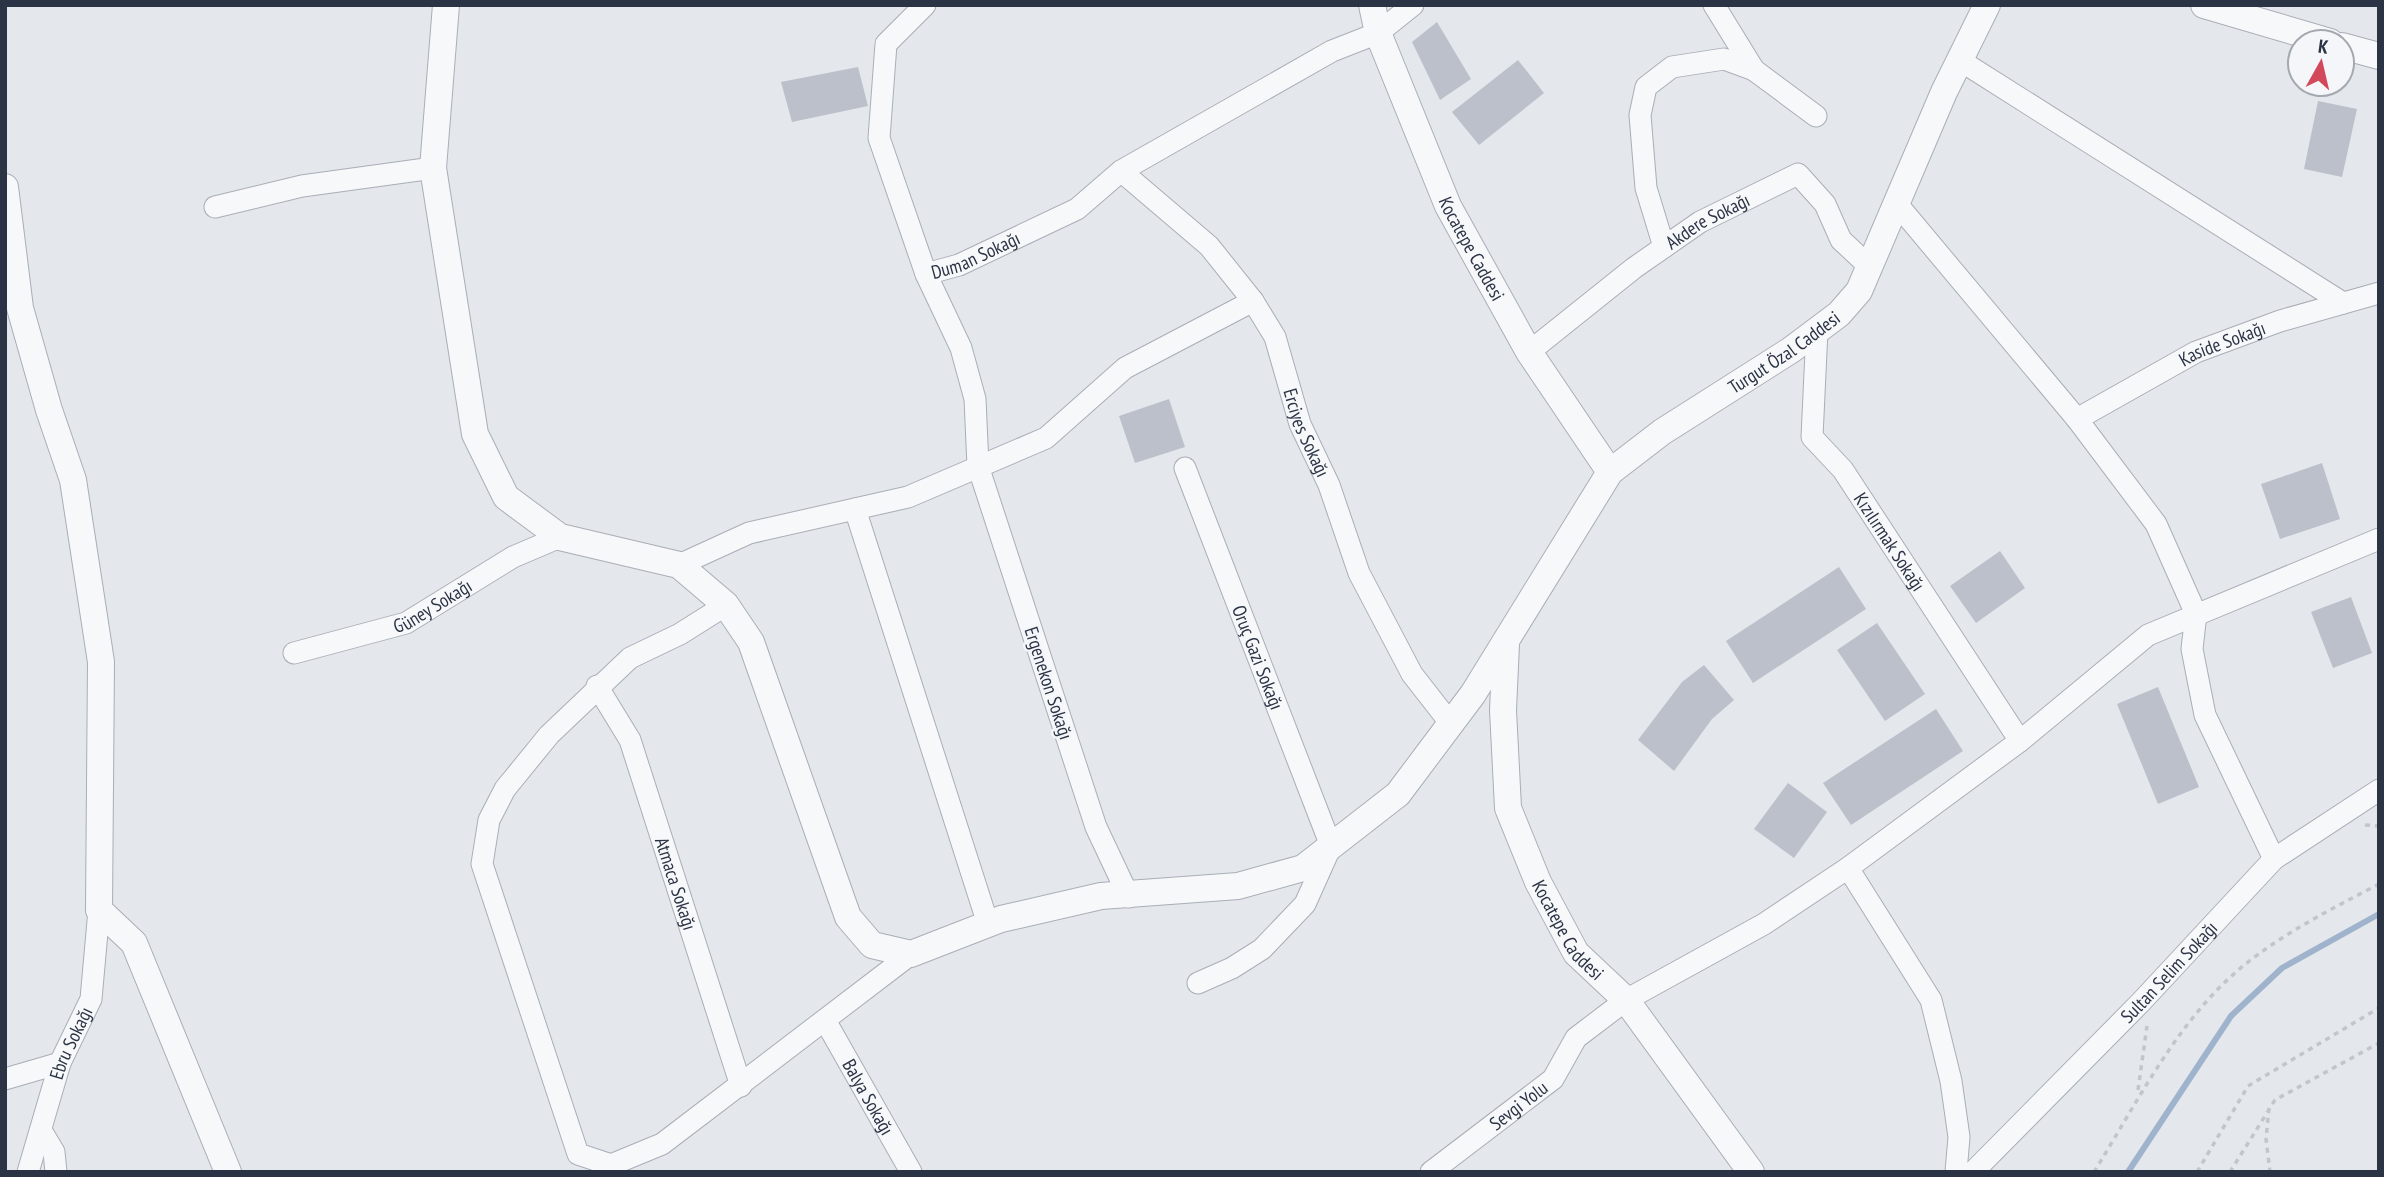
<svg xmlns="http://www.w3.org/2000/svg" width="2384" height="1177" font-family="'PT Sans Narrow',sans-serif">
<rect width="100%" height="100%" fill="#e4e7ec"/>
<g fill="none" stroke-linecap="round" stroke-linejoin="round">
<path stroke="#9fb4cc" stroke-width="6" d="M2128 1172 2231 1016 2282 968 2379 914"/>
</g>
<path fill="#bbc0ca" d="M1437 22 1471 79 1440 100 1412 42Z
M1518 60 1544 93 1479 145 1452 112Z
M858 67 868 106 792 122 781 82Z
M2318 101 2357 109 2342 177 2304 169Z
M1169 399 1185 447 1135 463 1119 416Z
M2322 463 2340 519 2280 539 2261 484Z
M2000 551 2025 588 1976 623 1950 586Z
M1839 567 1866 609 1753 683 1726 641Z
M2351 597 2372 653 2333 668 2311 612Z
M1877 623 1925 694 1885 721 1837 650Z
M1704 665 1734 700 1712 719 1674 771 1638 740 1682 682Z
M2158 687 2199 787 2158 804 2117 704Z
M1936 709 1963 751 1851 825 1823 783Z
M1788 783 1827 812 1794 858 1754 829Z"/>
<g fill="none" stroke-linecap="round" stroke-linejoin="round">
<defs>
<g id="minor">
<path d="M925 5 886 44 879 138 926 274"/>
<path d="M1714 5 1754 70"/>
<path d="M1961 61 2343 303"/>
<path id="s1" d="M1121 171 1209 246 1253 301 1275 337 1300 424 1329 485 1359 573 1412 674 1451 724"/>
<path d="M1897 204 2077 419 2156 524 2196 614 2192 649 2205 715 2274 859"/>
<path d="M215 207 302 186 433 168"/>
<path d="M1664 247 1646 188 1640 115 1646 87 1672 67 1724 59 1754 70 1816 116"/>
<path id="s2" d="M1817 330 1812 437 1843 470 2020 741"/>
<path id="s3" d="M1529 352 1634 268 1700 222 1798 174 1825 204 1841 240 1870 267"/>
<path id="s4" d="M2077 419 2196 352 2280 321 2379 293"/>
<path id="s5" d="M1185 468 1331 846 1305 904 1262 949 1232 968 1198 983"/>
<path d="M855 509 988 924"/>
<path d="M679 565 749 533 908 497 1046 438 1125 368 1253 301"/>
<path d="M726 605 680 634 630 658 549 735 505 789 489 820 482 864 578 1154 611 1165 662 1144 911 954"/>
<path id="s6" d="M294 653 406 623 513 557 560 537"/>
<path id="s7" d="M597 686 630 740 741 1086"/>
<path d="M1848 868 1931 1000 1951 1081 1959 1137 1956 1172"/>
<path id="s8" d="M1129 897 1096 827 978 466 975 399 961 348 926 274 959 265 1077 209 1121 171 1332 51 1378 33 1413 5"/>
<path id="s9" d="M826 1022 911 1172"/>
<path d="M5 1079 60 1063"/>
<path d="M42 1132 54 1152 56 1172"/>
<path id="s10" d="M28 1172 60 1063 91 999 99 910"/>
<path id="s11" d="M1431 1172 1553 1079 1576 1038 1626 1000 1764 924 1848 868 2020 741 2148 635 2379 539"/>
<path id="s12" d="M1973 1172 2141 1002 2274 859 2379 790"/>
</g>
<g id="tertiary">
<path id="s13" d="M446 5 433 168 475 434 506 497 560 537 679 565 726 605 751 642 848 917 872 945 911 954 1001 919 1101 896 1238 886 1303 868 1398 794 1473 694 1610 472 1662 432 1791 350 1839 314 1859 291 1944 92 1987 5"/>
<path id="s14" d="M1372 5 1378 33 1448 206 1529 352 1610 472"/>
<path d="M2204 5 2330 42"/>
<path d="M2342 46 2379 56"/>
<path d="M5 187 20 308 49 410 73 480 101 662 99 910 134 943 228 1172"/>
<path id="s15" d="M1506 644 1503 710 1508 808 1538 882 1576 953 1626 1000 1751 1172"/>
</g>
</defs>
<use href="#minor" stroke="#a9aeb7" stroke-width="23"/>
<use href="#tertiary" stroke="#a9aeb7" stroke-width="28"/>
<path stroke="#c2c5cb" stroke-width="3.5" stroke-dasharray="5 5" stroke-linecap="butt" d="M2365 825 2379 826
M2138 1090 2147 1026
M2269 1108 2266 1139 2270 1172
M2094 1172C2133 1109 2169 1038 2221 986 2265 942 2324 913 2379 884
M2197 1172 2248 1086 2379 1008
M2230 1172 2275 1100 2379 1043"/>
<use href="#minor" stroke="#f7f8fa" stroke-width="21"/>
<use href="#tertiary" stroke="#f7f8fa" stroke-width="26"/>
</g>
<g text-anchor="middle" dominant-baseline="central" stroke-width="5" stroke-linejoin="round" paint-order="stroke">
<g font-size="19" fill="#2b3445" stroke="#f4f6f9">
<text stroke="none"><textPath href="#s3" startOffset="222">Akdere Sokağı</textPath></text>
<text stroke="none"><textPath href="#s14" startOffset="264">Kocatepe Caddesi</textPath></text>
<text stroke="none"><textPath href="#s8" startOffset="712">Duman Sokağı</textPath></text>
<text stroke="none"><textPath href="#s4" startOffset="164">Kaside Sokağı</textPath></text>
<text stroke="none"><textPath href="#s13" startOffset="2289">Turgut Özal Caddesi</textPath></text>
<text stroke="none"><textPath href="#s1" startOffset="329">Erciyes Sokağı</textPath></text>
<text stroke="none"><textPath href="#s2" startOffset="238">Kızılırmak Sokağı</textPath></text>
<text stroke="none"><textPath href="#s6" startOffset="147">Güney Sokağı</textPath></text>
<text stroke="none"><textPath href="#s5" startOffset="203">Oruç Gazi Sokağı</textPath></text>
<text transform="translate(1049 683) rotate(72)">Ergenekon Sokağı</text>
<text stroke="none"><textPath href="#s7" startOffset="214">Atmaca Sokağı</textPath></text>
<text stroke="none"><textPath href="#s15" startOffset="301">Kocatepe Caddesi</textPath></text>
<text stroke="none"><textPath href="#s12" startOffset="280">Sultan Selim Sokağı</textPath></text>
<text stroke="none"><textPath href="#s10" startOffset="136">Ebru Sokağı</textPath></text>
<text stroke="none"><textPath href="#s9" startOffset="86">Balya Sokağı</textPath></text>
<text stroke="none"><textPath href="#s11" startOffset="110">Sevgi Yolu</textPath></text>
</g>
</g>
<rect width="2384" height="1177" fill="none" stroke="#2b3445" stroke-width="14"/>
<g transform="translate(2321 63) rotate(8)"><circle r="33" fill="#f4f6f9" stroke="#a4a8b1" stroke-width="2"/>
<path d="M0-5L12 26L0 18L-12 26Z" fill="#d1495b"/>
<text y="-10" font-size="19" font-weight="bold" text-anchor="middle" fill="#2b3445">K</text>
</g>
</svg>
